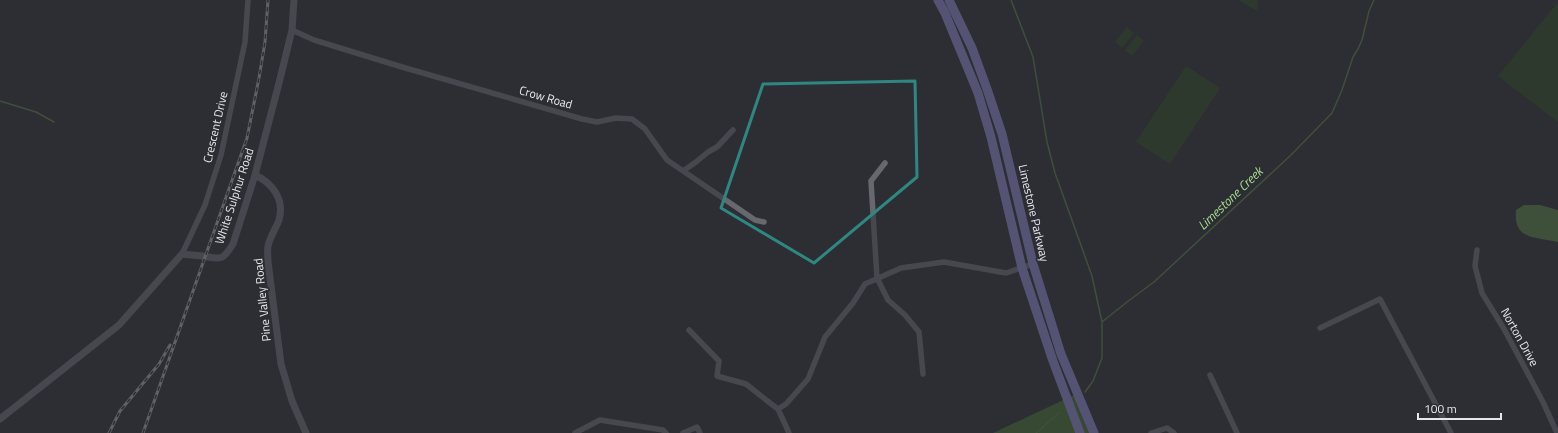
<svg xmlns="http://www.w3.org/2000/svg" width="1558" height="433" font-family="'Titillium Web',sans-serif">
<rect width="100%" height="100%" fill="#2d2d34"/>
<path fill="#304824" d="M1238 0H1257L1258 4 1257 11Z
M1558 2V122L1498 76Z
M1127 27 1134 33 1122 48 1115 42Z
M1137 35 1144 41 1132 56 1125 50Z
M1186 66 1220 88 1170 164 1136 142Z"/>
<path fill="#446931" d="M1074 395 1091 433H993Z"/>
<path fill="#537940" d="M1524 205H1540L1558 210V242C1535 237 1513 240 1516 210Z"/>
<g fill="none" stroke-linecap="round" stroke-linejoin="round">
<path stroke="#537940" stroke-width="1.5" d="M1011 0 1033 57 1047 142 1055 173 1092 276 1102 322V358L1093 381 1085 392
M0 101 36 112 54 122
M1102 322 1127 302 1154 282 1291 155 1332 113 1342 90 1353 57 1358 49 1362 40 1369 11 1374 0
M1036 433 1059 413"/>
<path stroke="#676770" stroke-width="5.5" d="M292 30 314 40 402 67 582 119 597 122 616 118 632 119 645 129 667 160 755 220 764 222
M885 163 871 181 877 278 888 300 905 315 919 332 923 374
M683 171 696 162 708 152 717 147 733 130
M1477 250 1475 266 1482 293 1504 329 1543 402 1557 433
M182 254 205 205 221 155 245 42 248 0
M1320 328 1380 299 1451 433
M689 330 719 361 717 376 746 384 770 403 778 409 789 433
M1210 375 1237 433
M778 409 786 404 808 379 825 337 853 303 865 284 901 268 944 262 1006 273 1033 264
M575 433 600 420 663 430 666 433
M683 433 697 427 700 433
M1151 433 1167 428 1174 433"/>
<path stroke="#676770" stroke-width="7" d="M255 175C272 183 285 199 279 220 276 228 270 237 268 246 267 251 268 257 268 262L281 364 292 401 306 433
M0 419 119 325 182 254C189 255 195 255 202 256 220 259 222 262 233 244L255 175 279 83 292 30 294 0"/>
<path stroke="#8681c1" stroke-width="9" d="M938 0 945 13 978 93 991 137 1022 268 1053 361 1080 433
M949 0 972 48 987 89 1002 134 1033 264 1061 354 1094 433"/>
<defs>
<path id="rail" d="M109 433 120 411 159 364 170 345
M143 433 247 138 259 78 265 42 268 0"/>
</defs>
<use href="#rail" stroke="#9e9fa4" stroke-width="3"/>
<use href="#rail" stroke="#2d2d34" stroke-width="1.5" stroke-dasharray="4.5" stroke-linecap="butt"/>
</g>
<path d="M0 0H1558V433H0ZM915 81 917 177 814 263 721 208 763 84Z" fill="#2d2d34" fill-opacity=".55" fill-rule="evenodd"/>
<path fill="none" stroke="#2f8781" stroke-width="3" stroke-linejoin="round" d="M915 81 917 177 814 263 721 208 763 84Z"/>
<g text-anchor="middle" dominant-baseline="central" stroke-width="3.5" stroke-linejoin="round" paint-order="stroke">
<g font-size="12" fill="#e7e8ec" stroke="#2d2d34">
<text transform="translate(546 97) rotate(16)">Crow Road</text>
<text transform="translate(215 127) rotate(-77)">Crescent Drive</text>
<text transform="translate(234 196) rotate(-72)">White Sulphur Road</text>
<text transform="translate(1034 213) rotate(77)">Limestone Parkway</text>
<text transform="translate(262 300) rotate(-96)">Pine Valley Road</text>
<text transform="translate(1520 337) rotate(61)">Norton Drive</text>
</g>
<g font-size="13" font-style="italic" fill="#a5dd8b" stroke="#2d2d34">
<text transform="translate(1230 198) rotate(-44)">Limestone Creek</text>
</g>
</g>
<path d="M1418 413v6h83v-6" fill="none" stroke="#e7e8ec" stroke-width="2"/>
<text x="1424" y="413" font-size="12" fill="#e7e8ec" stroke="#2d2d34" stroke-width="3" paint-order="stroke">100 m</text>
</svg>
